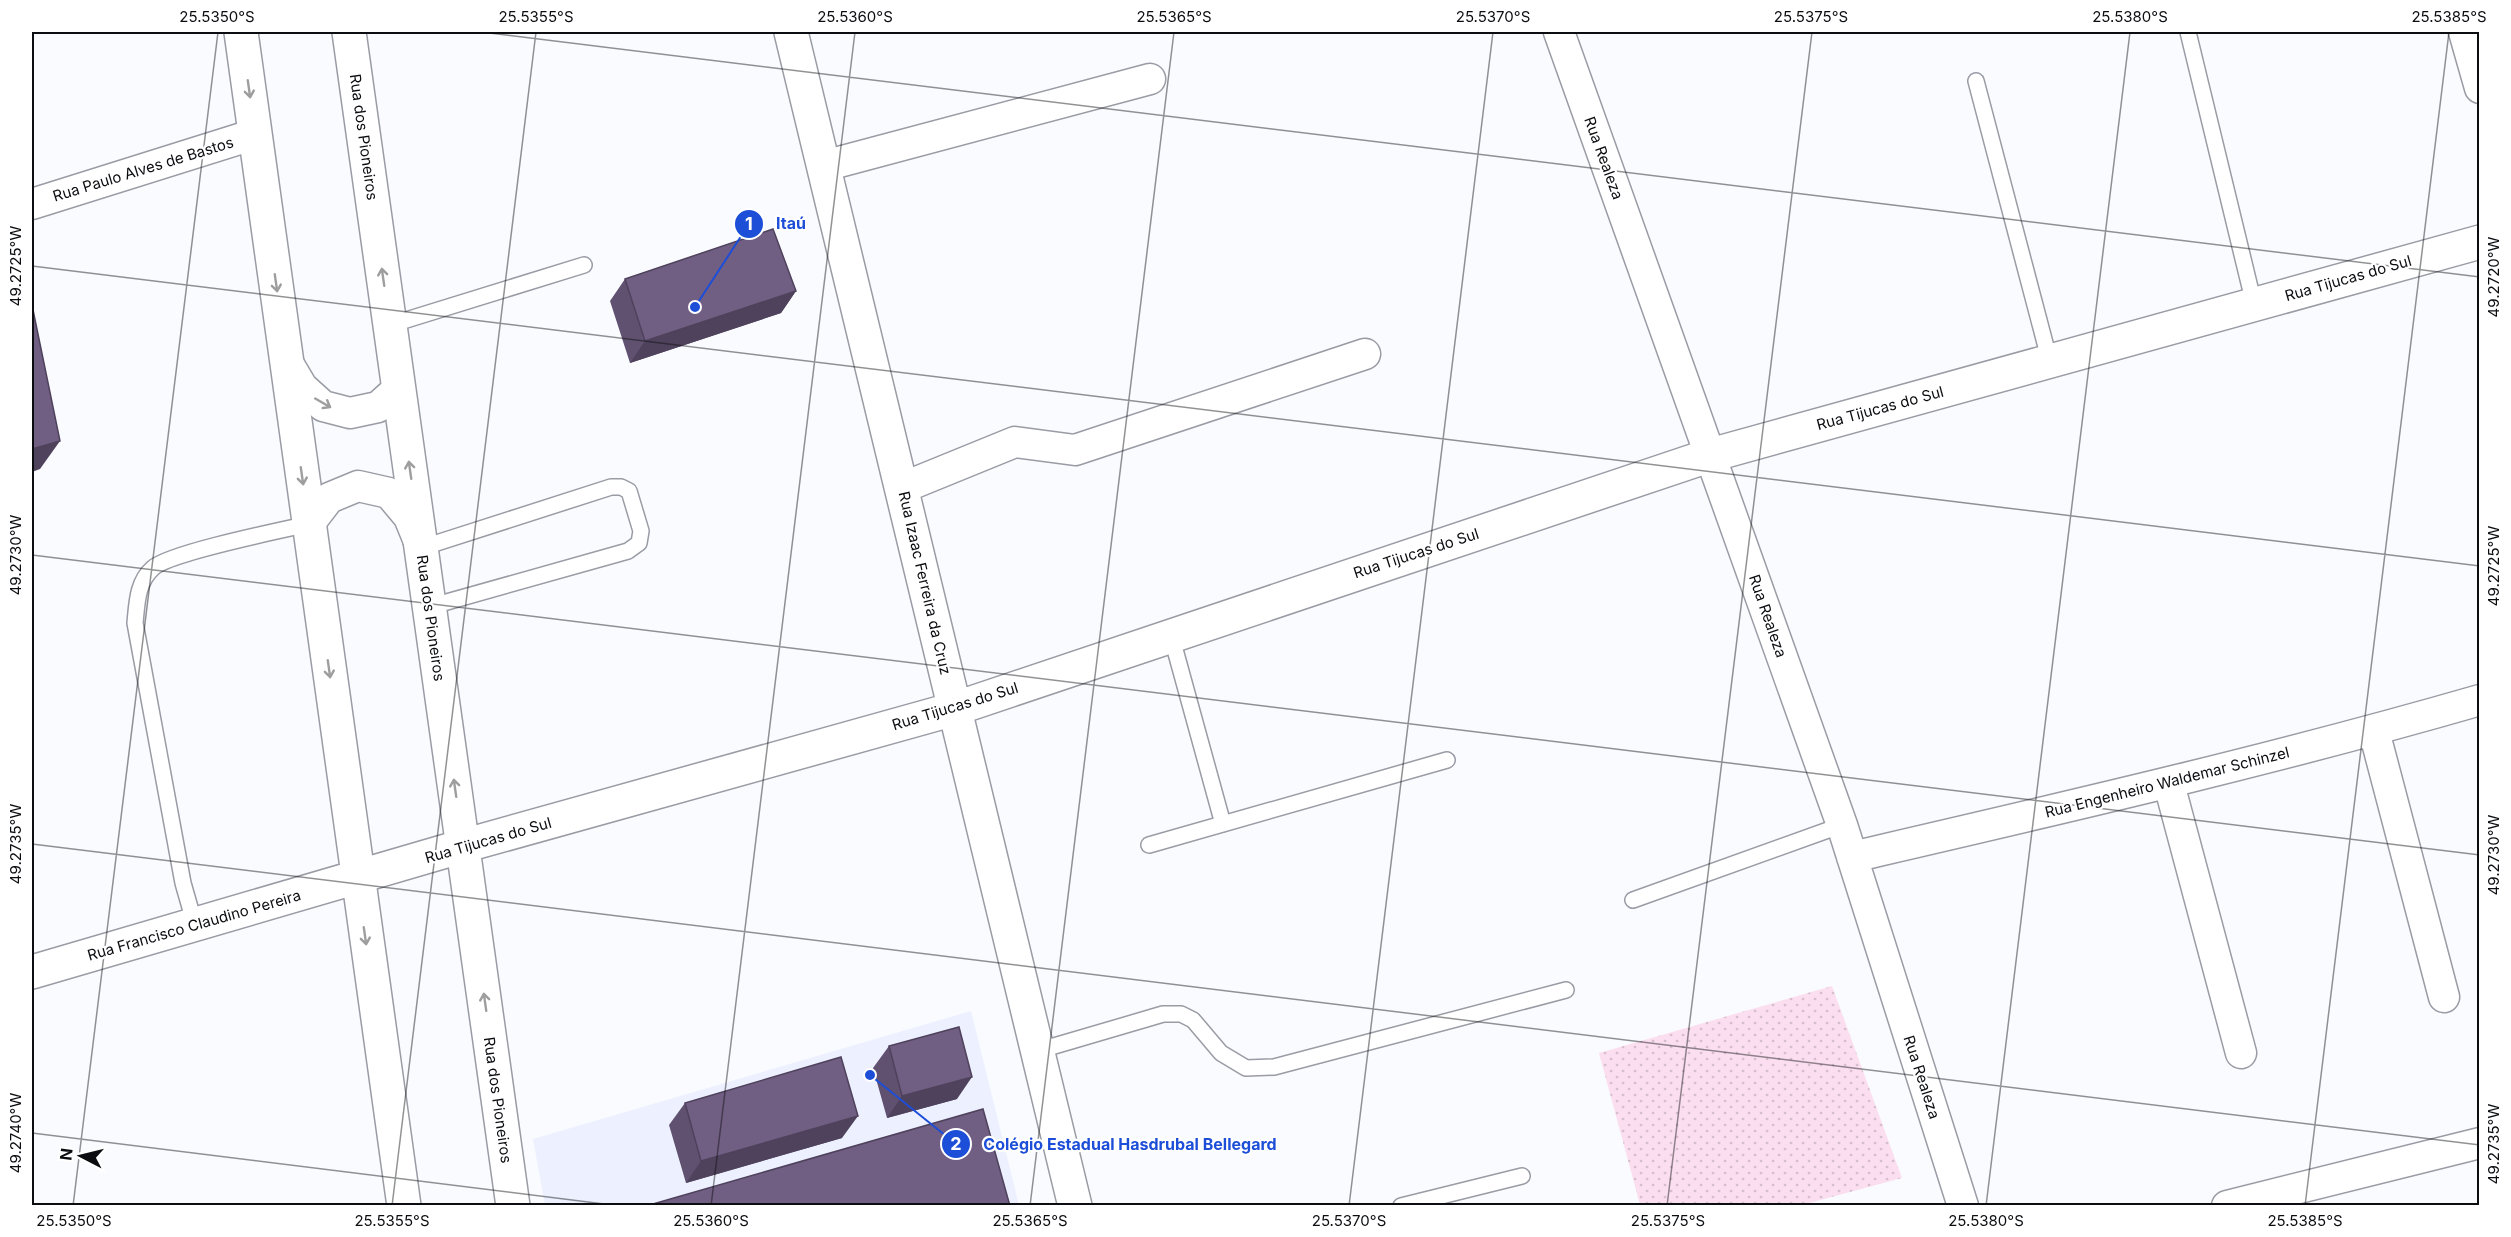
<svg xmlns="http://www.w3.org/2000/svg" width="2511" height="1237" font-family="Inter,sans-serif">
<defs>
<pattern id="park-dots" width="8" height="8" patternUnits="userSpaceOnUse" patternTransform="scale(1.5)"><rect width="8" height="8" fill="#fbdff0"/><path d="M2 2h.1M6 6h.1" fill="none" stroke="#d6becd" stroke-width="1.8" stroke-linecap="round"/></pattern>
</defs>
<rect width="100%" height="100%" fill="#fafbff"/>
<path fill="#edf1ff" d="M971 1011 1019 1205H545L533 1139Z"/>
<path fill="url(#park-dots)" d="M1832 986 1902 1178 1802 1205H1640L1599 1053Z"/>
<g fill="none" stroke-linecap="round" stroke-linejoin="round">
<defs>
<path id="lane" d="M2188 32 2254 304
M1976 81 2050 362
M390 325 584 265
M421 548 611 487H621L629 491 641 531 639 543 628 551 429 607
M1171 635 1223 824
M1149 845 1447 760
M1633 900 1842 825
M195 925 183 883 135 623C137 603 137 582 153 568 169 553 282 530 309 524
M1037 1051 1163 1014H1181L1193 1020 1221 1053 1246 1068 1274 1067 1566 990
M1401 1206 1522 1176"/>
<path id="street" d="M1559 32 1842 825 1963 1206
M2464 32 2480 88
M824 166 1150 79
M32 204 255 134
M286 360 302 387 323 406 350 413 378 407 399 388
M902 488 1015 442 1075 450 1365 354
M309 524 329 498 358 486 389 493 409 517 418 539
M2374 731 2444 997
M2169 784 2241 1053
M1852 857C2063 808 2272 760 2480 700
M2227 1206 2480 1143"/>
<path id="secondary" d="M241 32 404 1206
M349 32 513 1206
M791 32 1075 1206
M32 972 463 846 954 709 1711 455 2480 242"/>
</defs>
<use href="#lane" stroke="#999ca5" stroke-width="18"/>
<use href="#street" stroke="#999ca5" stroke-width="33"/>
<use href="#secondary" stroke="#999ca5" stroke-width="36"/>
<use href="#lane" stroke="#fff" stroke-width="15"/>
<use href="#street" stroke="#fff" stroke-width="30"/>
<use href="#secondary" stroke="#fff" stroke-width="33"/>
</g>
<path fill="#615171" d="M625 279 796 291 781 313 630 363 610 301Z
M889 1046 957 1099 887 1118 873 1068Z
M685 1103 842 1138 686 1183 669 1125Z"/>
<path fill="#4f425c" d="M796 291 781 313 630 363 645 341Z
M60 441 40 469 32 472V449Z
M972 1077 957 1099 887 1118 902 1096Z
M858 1116 842 1138 686 1183 701 1161Z"/>
<path fill="#715e83" stroke="#4f425c" stroke-width="1.5" d="M773 229 796 291 645 341 625 279Z
M32 305 60 441 32 449Z
M959 1027 972 1077 902 1096 889 1046Z
M841 1057 858 1116 701 1161 685 1103Z
M983 1109 1010 1206H646Z"/>
<defs><path id="oneway-shaft" d="M-6 0H5M1.5-3L5.5 0L1.5 3" fill="none" stroke-width="1.6" stroke-linecap="round" stroke-linejoin="round" transform="scale(1.5)"/></defs>
<g stroke="#9e9e9f">
<use href="#oneway-shaft" transform="translate(249 89) rotate(82)"/>
<use href="#oneway-shaft" transform="translate(383 277) rotate(-98)"/>
<use href="#oneway-shaft" transform="translate(276 283) rotate(82)"/>
<use href="#oneway-shaft" transform="translate(323 403) rotate(30)"/>
<use href="#oneway-shaft" transform="translate(410 470) rotate(-98)"/>
<use href="#oneway-shaft" transform="translate(302 476) rotate(82)"/>
<use href="#oneway-shaft" transform="translate(329 669) rotate(82)"/>
<use href="#oneway-shaft" transform="translate(455 788) rotate(-98)"/>
<use href="#oneway-shaft" transform="translate(365 936) rotate(82)"/>
<use href="#oneway-shaft" transform="translate(485 1002) rotate(-98)"/>
</g>
<path fill="none" stroke="#0c0d10" stroke-width="1.5" stroke-opacity="0.45" d="M481 32 2480 277M32 266 2480 566M32 555 2480 855M32 844 2480 1145M32 1133 620 1206M73 1206 218 32M392 1206 536 32M711 1206 855 32M1030 1206 1174 32M1349 1206 1493 32M1667 1206 1812 32M1986 1206 2130 32M2305 1206 2449 32"/>
<g text-anchor="middle" dominant-baseline="central" stroke-width="4.5" stroke-linejoin="round" paint-order="stroke">
<g font-size="15" fill="#0c0d10" stroke="#fff">
<text transform="translate(364 137) rotate(82)">Rua dos Pioneiros</text>
<text transform="translate(1604 158) rotate(70)">Rua Realeza</text>
<text transform="translate(143 169) rotate(-17)">Rua Paulo Alves de Bastos</text>
<text transform="translate(2348 278) rotate(-16)">Rua Tijucas do Sul</text>
<text transform="translate(1880 408) rotate(-15)">Rua Tijucas do Sul</text>
<text transform="translate(1416 553) rotate(-18)">Rua Tijucas do Sul</text>
<text transform="translate(925 583) rotate(77)">Rua Izaac Ferreira da Cruz</text>
<text transform="translate(1768 616) rotate(71)">Rua Realeza</text>
<text transform="translate(431 618) rotate(82)">Rua dos Pioneiros</text>
<text transform="translate(955 706) rotate(-17)">Rua Tijucas do Sul</text>
<text transform="translate(2167 782) rotate(-14)">Rua Engenheiro Waldemar Schinzel</text>
<text transform="translate(488 840) rotate(-16)">Rua Tijucas do Sul</text>
<text transform="translate(194 925) rotate(-16)">Rua Francisco Claudino Pereira</text>
<text transform="translate(1922 1077) rotate(72)">Rua Realeza</text>
<text transform="translate(498 1100) rotate(82)">Rua dos Pioneiros</text>
</g>
</g>
<path fill="none" stroke="#1d4ed8" stroke-width="2" d="M695 307L749 224M870 1075L956 1144"/>
<g fill="#1d4ed8" stroke="#fff" stroke-width="2">
<circle cx="695" cy="307" r="6"/>
<circle cx="870" cy="1075" r="6"/>
<circle cx="749" cy="224" r="15"/>
<circle cx="956" cy="1144" r="15"/>
</g>
<g font-size="18" text-anchor="middle" font-weight="bold" fill="#fff">
<text x="749" y="230">1</text>
<text x="956" y="1150">2</text>
</g>
<g font-size="16" text-anchor="middle" font-weight="bold" fill="#1d4ed8" stroke="#fff" stroke-width="4.5" stroke-linejoin="round" paint-order="stroke">
<text x="791" y="229">Itaú</text>
<text x="1130" y="1150">Colégio Estadual Hasdrubal Bellegard</text>
</g>
<rect width="2511" height="1237" fill="none" stroke="#ffffff" stroke-width="66"/>
<g transform="translate(81 1156) rotate(277)" stroke="#ffffff" stroke-width="4.5" paint-order="stroke">
<path d="M0-4.5L10 22L0 15L-10 22Z" fill="#0c0d10"/>
<text y="-9" font-size="16" font-weight="bold" text-anchor="middle" fill="#0c0d10">N</text>
</g>
<rect x="33" y="33" width="2445" height="1171" fill="none" stroke="#0c0d10" stroke-width="2"/>
<g font-size="15" text-anchor="middle" fill="#0c0d10">
<text x="217" y="22">25.5350°S</text>
<text x="536" y="22">25.5355°S</text>
<text x="855" y="22">25.5360°S</text>
<text x="1174" y="22">25.5365°S</text>
<text x="1493" y="22">25.5370°S</text>
<text x="1811" y="22">25.5375°S</text>
<text x="2130" y="22">25.5380°S</text>
<text x="2449" y="22">25.5385°S</text>
<text transform="translate(16 266) rotate(-90)" y="5">49.2725°W</text>
<text transform="translate(2494 277) rotate(-90)" y="5">49.2720°W</text>
<text transform="translate(16 555) rotate(-90)" y="5">49.2730°W</text>
<text transform="translate(2494 566) rotate(-90)" y="5">49.2725°W</text>
<text transform="translate(16 844) rotate(-90)" y="5">49.2735°W</text>
<text transform="translate(2494 855) rotate(-90)" y="5">49.2730°W</text>
<text transform="translate(16 1133) rotate(-90)" y="5">49.2740°W</text>
<text transform="translate(2494 1144) rotate(-90)" y="5">49.2735°W</text>
<text x="74" y="1226">25.5350°S</text>
<text x="392" y="1226">25.5355°S</text>
<text x="711" y="1226">25.5360°S</text>
<text x="1030" y="1226">25.5365°S</text>
<text x="1349" y="1226">25.5370°S</text>
<text x="1668" y="1226">25.5375°S</text>
<text x="1986" y="1226">25.5380°S</text>
<text x="2305" y="1226">25.5385°S</text>
</g>
</svg>
